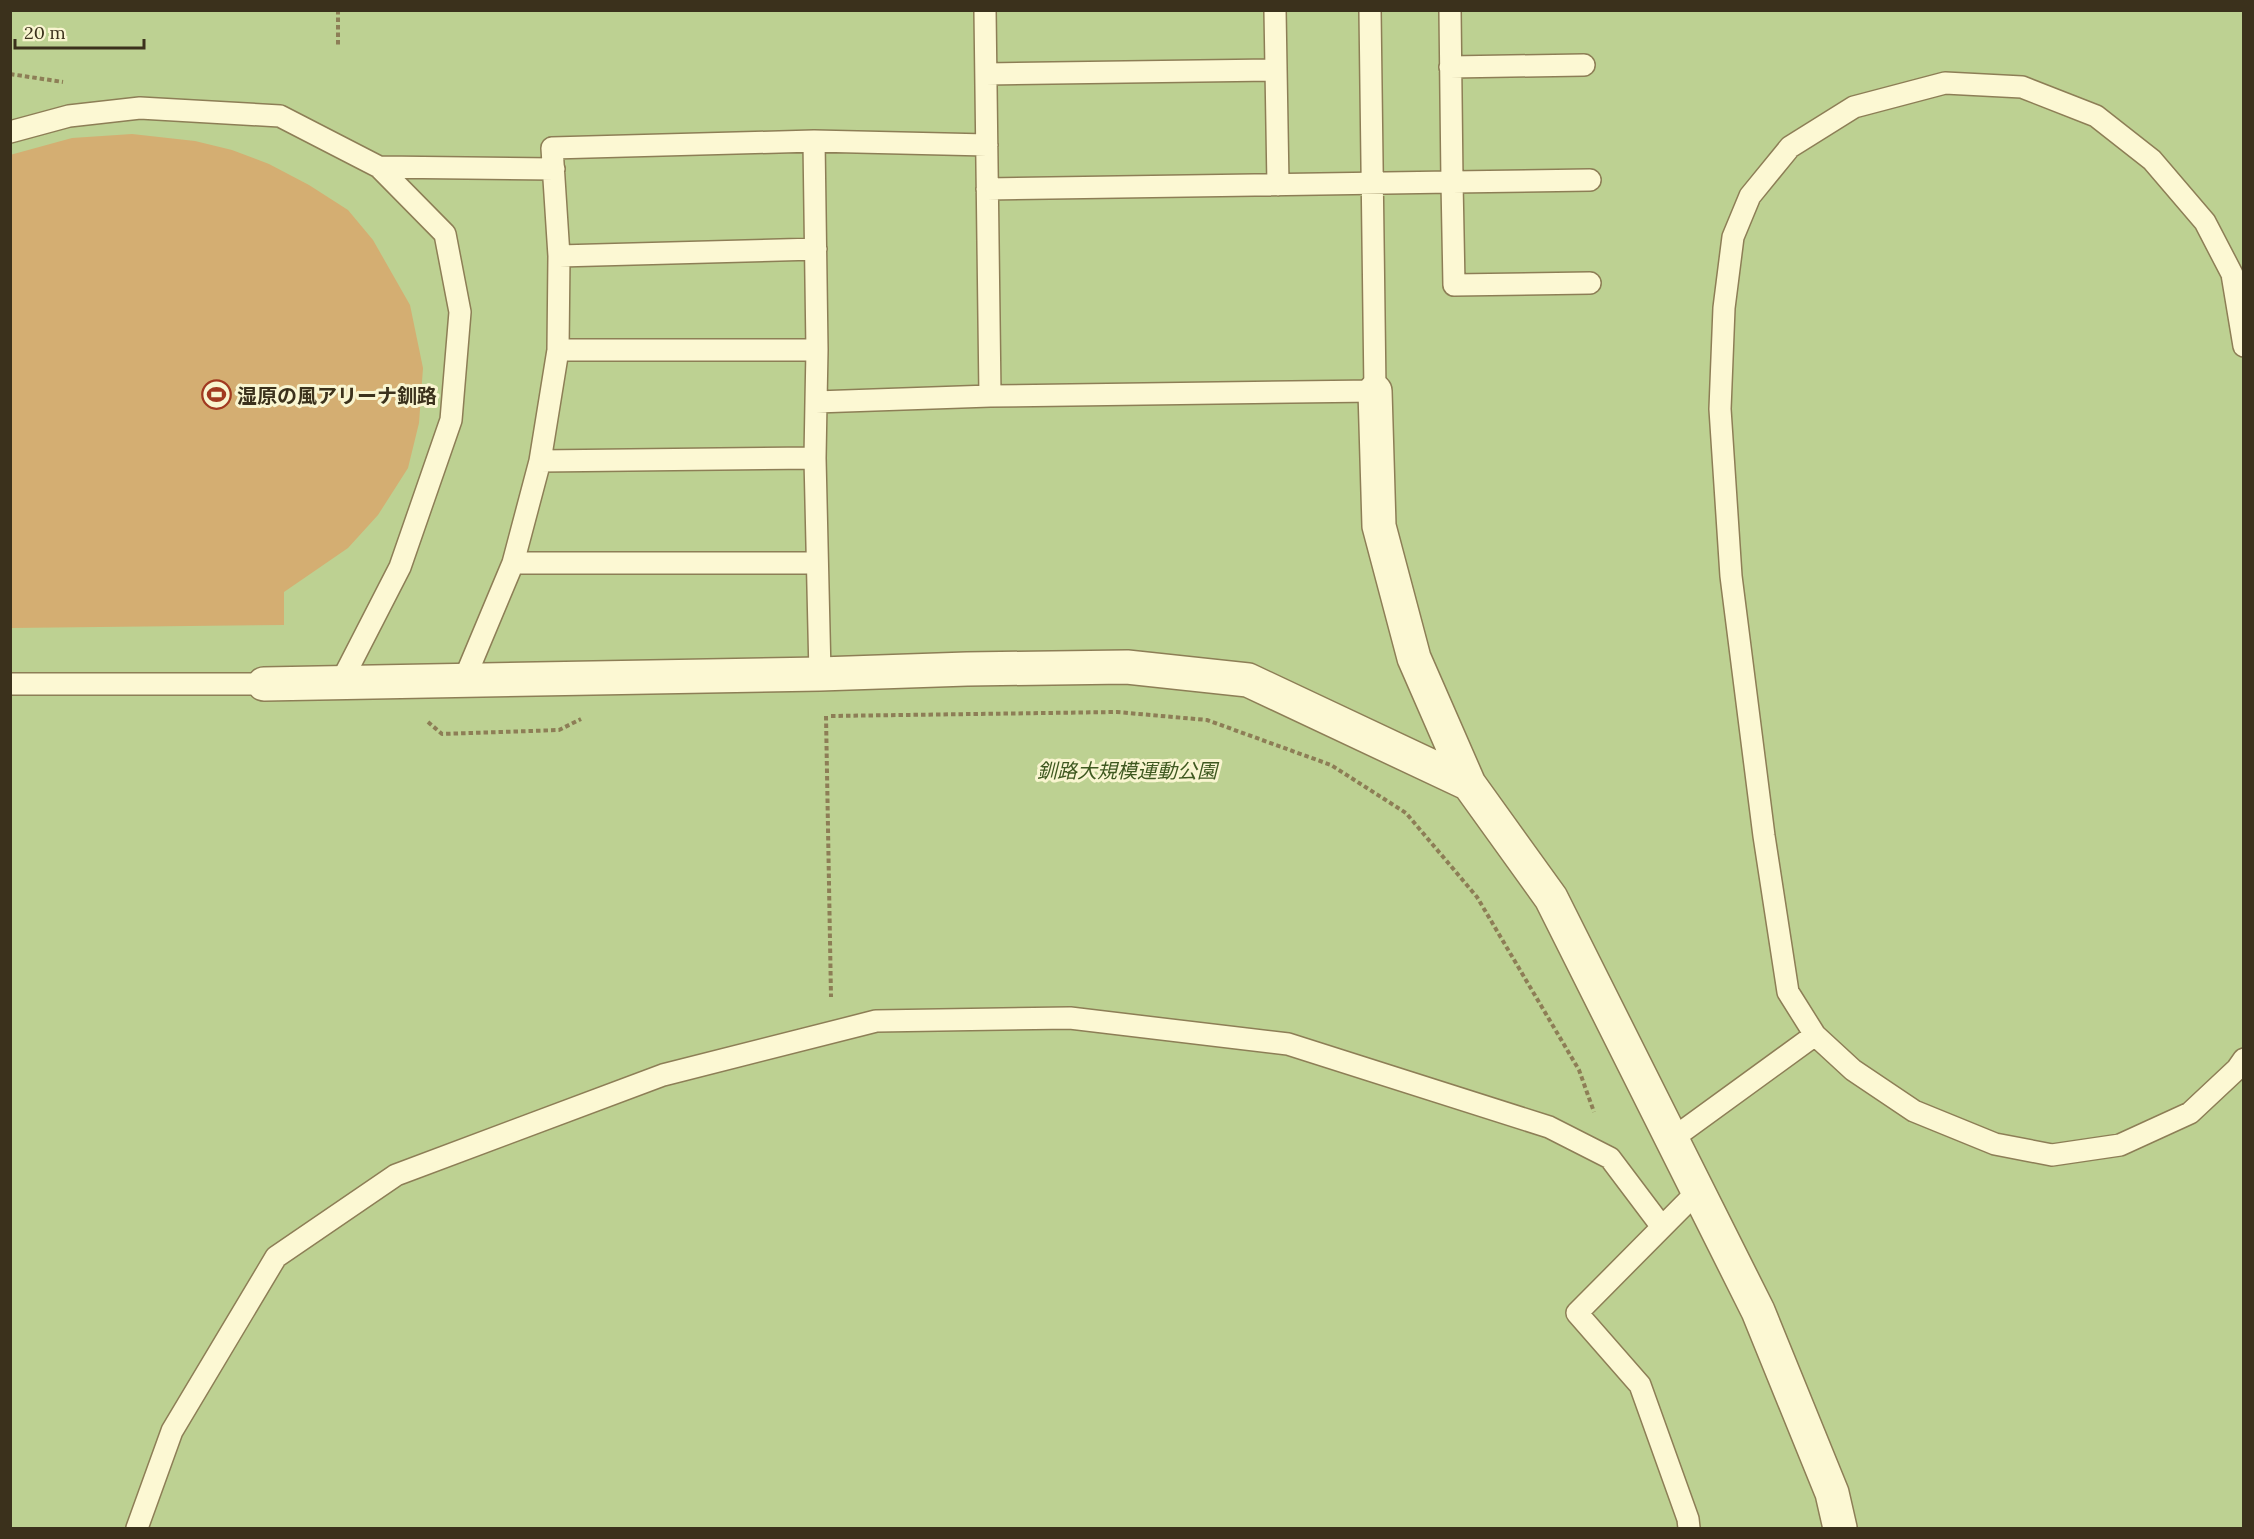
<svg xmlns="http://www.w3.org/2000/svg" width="2254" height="1539" font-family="Lora,'Noto Sans JP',serif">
<rect width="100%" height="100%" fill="#f2edbf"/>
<path fill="#bdd192" d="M10 11H2243V1528H11Z"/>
<path fill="#d4ae72" d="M132 134 195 141 232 150 269 164 309 185 348 210 373 240 410 305 423 368 419 423 408 468 378 515 348 548 284 592V625L10 628V155L72 138Z"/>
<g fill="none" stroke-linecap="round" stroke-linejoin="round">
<defs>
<path id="service" d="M985 10 990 396
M1275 10 1278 185
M1450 67 1584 65
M986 74 1276 70
M10 132 69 116 140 108 280 116 379 167 554 169
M814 141 817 350
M1590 180 1452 182 1454 285 1590 283
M987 189 1452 182 1450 10
M559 256 816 249
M2244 346 2232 274 2205 222 2152 160 2096 116 2022 87 1945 83 1854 107 1790 147 1750 196 1733 237 1724 308 1720 409 1731 576 1764 836 1788 992 1815 1035 1853 1070 1914 1111 1995 1144 2052 1155 2120 1145 2190 1113 2237 1069 2244 1059
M558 350H817L816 402
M540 461 815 458
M513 563H817
M820 674 815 458 816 402 990 396 1375 391 1370 10
M464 680 513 563 540 461 558 350 559 256 552 148 814 141 987 145
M341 682 400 567 451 420 460 312 445 234 379 167
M10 684H264
M1672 1139 1815 1035
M137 1528 172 1431 276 1257 396 1175 663 1075 876 1021 1070 1018 1288 1044 1549 1127 1610 1158 1662 1227
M1689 1528 1688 1519 1640 1385 1577 1313 1698 1191"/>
<path id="tertiary" d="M1375 391 1379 526 1414 658 1469 784 1551 898 1758 1311 1832 1493 1840 1528
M264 684 820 674 967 669 1127 667 1248 680 1469 784"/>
</defs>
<use href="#service" stroke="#8d7e56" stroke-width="24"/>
<use href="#tertiary" stroke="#8d7e56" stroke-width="36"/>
<path stroke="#8d7e56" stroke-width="4" stroke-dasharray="4.5 3" stroke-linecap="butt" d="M338 10V47
M10 74 63 82
M826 716 831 997
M831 716 1117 712 1207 720 1331 765 1406 813 1477 897 1579 1070 1594 1112
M428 722 442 734 559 730 581 719"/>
<use href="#service" stroke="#fcf8d3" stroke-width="21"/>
<use href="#tertiary" stroke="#fcf8d3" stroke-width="33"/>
</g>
<defs>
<symbol id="stadium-ring" viewBox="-11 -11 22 22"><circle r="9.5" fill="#f9f5d0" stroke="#a13920" stroke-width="1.5"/><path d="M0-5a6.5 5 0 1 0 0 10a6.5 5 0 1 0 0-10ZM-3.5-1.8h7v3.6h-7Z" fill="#a13920"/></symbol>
</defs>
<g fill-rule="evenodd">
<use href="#stadium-ring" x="200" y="378" width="33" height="33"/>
</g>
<g text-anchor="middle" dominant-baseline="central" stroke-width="6" stroke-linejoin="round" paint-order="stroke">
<g font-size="20" font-weight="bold" fill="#3b311c" stroke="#f9f5d0" text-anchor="start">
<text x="237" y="395">湿原の風アリーナ釧路</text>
</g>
<g font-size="20" font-style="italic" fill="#3f5920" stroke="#f9f5d0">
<text x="1127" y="770">釧路大規模運動公園</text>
</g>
</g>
<rect width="2254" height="1539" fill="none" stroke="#3b311c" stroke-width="24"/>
<path d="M15 39v9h129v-9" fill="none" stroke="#3b311c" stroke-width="3"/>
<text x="24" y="39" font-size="18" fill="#3b311c" stroke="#f9f5d0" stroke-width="4.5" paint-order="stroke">20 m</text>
</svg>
